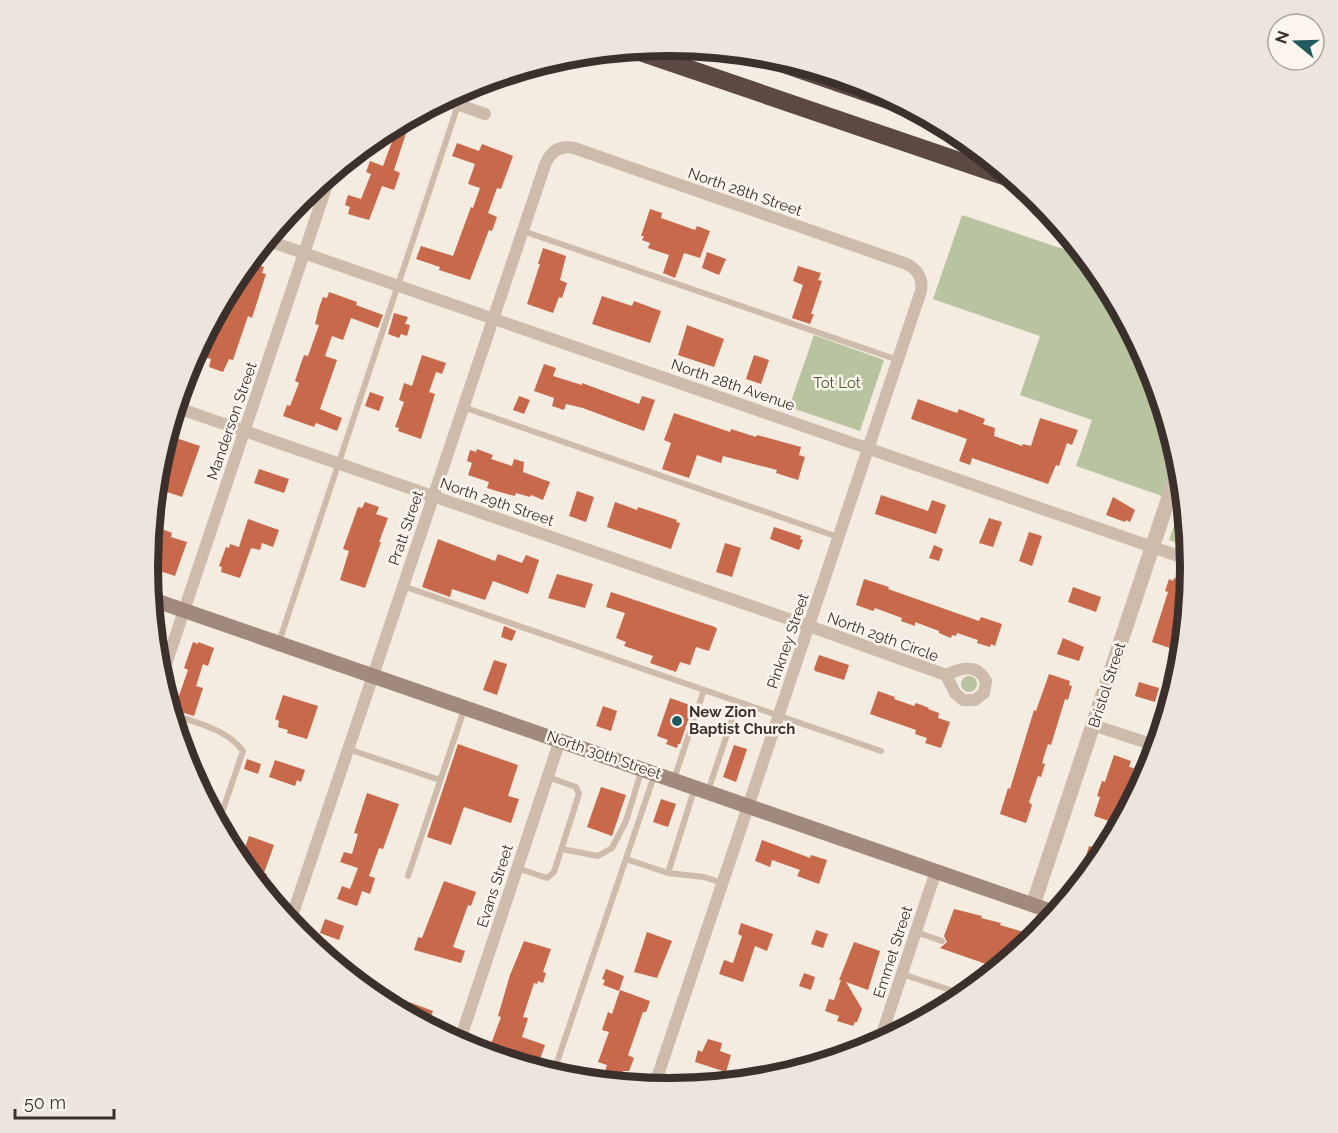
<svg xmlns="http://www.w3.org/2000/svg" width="1338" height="1133" font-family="Raleway,sans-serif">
<rect width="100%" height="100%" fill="#f4ebe1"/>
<path fill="#b8c4a0" d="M962 215 1087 257 1103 277 1151 367 1181 465 1189 547 1169 540 1182 503 1076 466 1092 420 1020 395 1040 336 933 299Z
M814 335 884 360 860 431 789 407Z
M961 684a8 8 0 1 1 16 0a8 8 0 1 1-16 0Z"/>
<path fill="#c8694b" d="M412 115 394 170 400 173 394 190 382 186 369 220 348 214 350 207 345 205 348 195 361 199 371 174 366 172 370 161 383 166 393 139 388 137 392 126Z
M457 143 479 151 482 144 513 156 501 189 497 188 488 213 497 217 492 231 489 230 470 280 439 270 440 267 416 259 421 246 453 256 471 207 473 208 480 188 468 184 475 164 452 156Z
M650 209 662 213 661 218 695 230 697 226 710 231 700 258 684 253 675 278 663 273 669 255 648 248 650 243 642 240 644 236H641Z
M543 248 566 256 560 280 567 283 562 298 559 297 553 313 527 304 540 264H538Z
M707 252 726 259 719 275 702 268Z
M248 262 264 267 262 273 266 274 252 318 248 316 233 360 229 359 223 372 209 367 211 359 200 356 210 324 214 317 219 319 230 286Z
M798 266 821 273 818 280 822 281 811 314H814L810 324 792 318 803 285 793 281Z
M329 292 357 302 356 305 383 315 378 328 351 318 343 340 332 336 325 356 337 360 320 409 342 418 337 431 316 423 314 427 283 416 287 405 290 406 299 383 295 381 300 366 304 355 308 356 319 325 315 324 319 308 323 297 327 298Z
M602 296 632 306 634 301 661 311 650 343 592 324Z
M394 313 408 317 405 324 410 325 407 336 401 334 399 338 388 334Z
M687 325 724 339 714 367 678 355Z
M422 355 446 363 442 374 436 372 429 392 435 394 421 439 398 431 399 428 395 427 404 402 399 400 404 383 412 386Z
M754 355 769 360 761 384 746 379Z
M544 364 556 368 553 376 582 385V383L639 404 642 396 655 400 644 431 583 408 566 404 564 410 552 406 554 398 534 391Z
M370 392 384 397 379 411 365 406Z
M519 396 530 400 524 414 513 410Z
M918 399 957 413 959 409 985 419 983 424 995 428 994 436 1022 446 1023 444 1031 446 1040 418 1078 430 1072 445 1067 443 1059 466 1056 465 1048 484 972 458 970 465 959 461 967 439 911 419Z
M674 413 730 432 731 429 756 437 757 435 801 447 799 455 805 457 798 480 776 473 777 470 723 456 721 463 697 455 689 478 662 469 671 443 664 440Z
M170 436 200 446 182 497 155 488 157 474Z
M477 449 493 455 491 459 512 466 514 459 524 462 523 472 550 482 543 500 531 495 530 497 516 493 515 496 500 492 487 488 489 482 468 475 472 463 467 461 470 450 476 452Z
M259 469 289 479 284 493 254 483Z
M577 491 594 497 586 522 569 516Z
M881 495 928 511 932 500 946 505 936 534 875 514Z
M1113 497 1135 510 1130 522 1126 520 1125 522 1106 515Z
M365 502 379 507 376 514 388 518 379 542H381L365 588 340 580 349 551 343 549 358 507 362 508Z
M615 502 637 510 638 507 677 520 676 522 680 523 671 549 607 527Z
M989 518 1002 522 993 547 979 543Z
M248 519 279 530 273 547 262 543 260 550 251 548 240 578 221 572 222 567 219 566 226 547 229 548 230 544 239 547Z
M152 525 172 533 171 537 187 542 175 576 148 567Z
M774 527 801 536 800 539 803 540 799 550 770 539Z
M1029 532 1042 536 1032 566 1019 561Z
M438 539 495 561 498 554 522 563 526 555 539 560 528 594 493 581 485 600 452 589 450 597 422 587Z
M725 543 741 548 732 577 716 572Z
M934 545 943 549 939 561 929 558Z
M557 574 593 584 585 608 548 598Z
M1174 578 1189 583 1185 625 1176 650 1152 642 1168 592 1165 591 1169 579 1173 581Z
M864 579 889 587 888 589 979 621 981 617 1002 624 995 646 991 644 990 647 977 643 978 640 957 633 956 636 952 635 951 638 939 633V631L915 622V626L901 621 902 618 875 608 873 611 856 605Z
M1073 587 1101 597 1096 612 1068 602Z
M611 592 715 627 717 629 709 651 696 647 690 665 680 662 676 672 650 663 653 656 624 646 626 642 616 638 625 613 606 607Z
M504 626 516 631 512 641 501 637Z
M1063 638 1084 647 1079 661 1057 654Z
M193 642 198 644V642L214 648 208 666 203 664 196 686 203 688 194 716 174 710 188 670 184 668Z
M819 655 849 665 844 680 815 671 814 669Z
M494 660 507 664 497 695 483 690Z
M1049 674 1070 681 1069 685 1072 686 1068 700 1065 699 1051 745 1048 744 1042 763 1045 764 1041 777 1038 776 1029 802 1032 805 1026 823 1000 814 1008 788 1010 789 1034 710 1036 711Z
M1139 682 1159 688 1155 702 1135 696Z
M878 691 895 697 894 699 914 706 916 703 929 708 928 709 939 713 938 718 950 722 941 748 925 743 927 738 915 734 916 730 870 714Z
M283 695 318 706 307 739 287 733 288 730 278 727 279 721 275 719Z
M670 698 693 706 680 744H678L677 748 666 744 668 740 657 736Z
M603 706 617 711 611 731 596 726Z
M458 744 518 765 508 796 519 799 511 823 464 807 451 845 427 837Z
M734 745 747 749 736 782 723 777Z
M1114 755 1131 761 1129 767 1134 768 1126 789 1132 791 1128 802 1126 801 1119 824 1094 816 1100 797 1097 796 1102 781 1105 782Z
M247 759 261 764 258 774 244 769Z
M275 760 305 770 301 782 297 780 295 786 269 777Z
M601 787 626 795 612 836 587 827Z
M367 793 399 804 383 849 379 848 369 876 375 878 370 894 362 891 357 906 337 899 342 886 350 889 358 868 340 862 344 852 352 854 358 834 354 833Z
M661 799 676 804 668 827 653 822Z
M249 836 274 845 264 873 267 874 262 888 240 862Z
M762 840 810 858 811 855 827 860 819 884 797 876 800 870 772 860 770 867 755 861Z
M1089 846 1105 851 1092 869 1083 866Z
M444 881 476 892 471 906 468 905 453 947 465 951 461 963 414 950 418 937 422 938Z
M954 909 982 916 981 918 1001 923 1000 925 1037 936 998 968 992 960 986 964 940 948 947 942 944 936Z
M325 919 344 926 339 940 320 933Z
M741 923 773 934 767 951 755 946 743 982 719 974 724 960 733 963 742 936 738 934Z
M816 930 828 934 823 948 811 944Z
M647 932 672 941 657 978 634 972Z
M524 941 551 949 543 972 546 973 543 983 538 981 537 984 534 983 523 1017 528 1018 522 1037 545 1045 539 1062 510 1053 508 1059 488 1052 501 1017 498 1016 510 975Z
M854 942 880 951 868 990 846 982 862 1009 857 1022H855L853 1026 837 1021 839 1016 825 1011 829 999 834 1000 841 980H839Z
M606 969 624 976 619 991 603 985 605 980 602 979Z
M804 973 815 977 811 990 799 986Z
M620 990 650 1001 646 1012H643L628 1055 634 1058 629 1071H623L619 1083 602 1081 607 1065 598 1062 609 1032 602 1030 608 1012 612 1014Z
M409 1002 433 1011 427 1026 405 1014Z
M708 1039 722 1043 720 1051 731 1055 726 1072 695 1062 698 1050 702 1052Z"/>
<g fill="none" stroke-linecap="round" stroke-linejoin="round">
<path stroke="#cdbbac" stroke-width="6" d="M523 231 898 360
M463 407 838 537
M403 586 881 751
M279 642 458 105
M171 714C196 723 227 729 243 751L218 824
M348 749 440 780
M674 779 704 690
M708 791 738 702
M562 849 598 856 612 848 626 821 642 769
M626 859 668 873 704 877 722 883
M517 868 547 878 554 872 579 794 576 787 548 777
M668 873 695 787
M408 876 465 707
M916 932 942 941
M902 974 965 995
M986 978 991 965
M553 1074 655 773"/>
<path stroke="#cdbbac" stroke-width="12" d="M442 99 485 114
M266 240 1190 560
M175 407 809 626 946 675C961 668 977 663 986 681L984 693 975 700H963L955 693 946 675
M161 679 331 173
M1093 725 1157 746
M290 922 545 165C550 152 559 145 574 148L907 264C918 270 923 278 921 291L654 1087
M459 1043 560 740
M879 1043 936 871"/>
<path stroke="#cdbbac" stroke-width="15" d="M1033 905 1180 464"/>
<path stroke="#a18a7d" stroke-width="15" d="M151 599 1056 913"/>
<path stroke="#5c4a42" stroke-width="18" d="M631 49 1018 181
M752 53 914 109"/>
</g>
<circle fill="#1f5a5e" stroke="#fbf5ee" stroke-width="2" cx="677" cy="721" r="6"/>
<g text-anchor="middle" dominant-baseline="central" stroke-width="5" stroke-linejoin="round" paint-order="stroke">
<g font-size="15" fill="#3b302b" stroke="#fbf5ee">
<text transform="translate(745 192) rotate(19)">North 28th Street</text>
<text transform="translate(733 385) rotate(19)">North 28th Avenue</text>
<text transform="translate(232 421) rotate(-71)">Manderson Street</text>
<text transform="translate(497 502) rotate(19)">North 29th Street</text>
<text transform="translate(406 528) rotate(-71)">Pratt Street</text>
<text transform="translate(883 637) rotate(20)">North 29th Circle</text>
<text transform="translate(788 641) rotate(-71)">Pinkney Street</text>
<text transform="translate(1107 685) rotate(-72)">Bristol Street</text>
<text transform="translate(604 755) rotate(19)">North 30th Street</text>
<text transform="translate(495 886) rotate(-72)">Evans Street</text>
<text transform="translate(893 952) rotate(-72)">Emmet Street</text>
</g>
<g font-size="15" fill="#4a5a2e" stroke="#fbf5ee">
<text x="837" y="383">Tot Lot</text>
</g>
<g font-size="15" font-weight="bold" fill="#3b302b" stroke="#fbf5ee" text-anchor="start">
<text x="689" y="712">New Zion<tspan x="689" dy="17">Baptist Church</tspan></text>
</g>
</g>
<path d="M0 0H1338V1133H0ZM158 567a511 511 0 1 1 1022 0a511 511 0 1 1-1022 0Z" fill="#ece5de" fill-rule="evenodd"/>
<path fill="none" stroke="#3b302b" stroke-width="8" d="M158 567a511 511 0 1 1 1022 0a511 511 0 1 1-1022 0Z"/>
<g transform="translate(1296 42) rotate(289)"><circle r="28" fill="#fbf5ee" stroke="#aea6a0" stroke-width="1.5"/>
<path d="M0-4.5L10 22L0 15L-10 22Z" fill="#1f5a5e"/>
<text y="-9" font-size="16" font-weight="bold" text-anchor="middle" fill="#3b302b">N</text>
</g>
<path d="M15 1109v9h99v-9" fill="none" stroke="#3b302b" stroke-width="3"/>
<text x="24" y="1109" font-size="18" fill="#3b302b" stroke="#fbf5ee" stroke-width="4.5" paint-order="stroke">50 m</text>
</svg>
